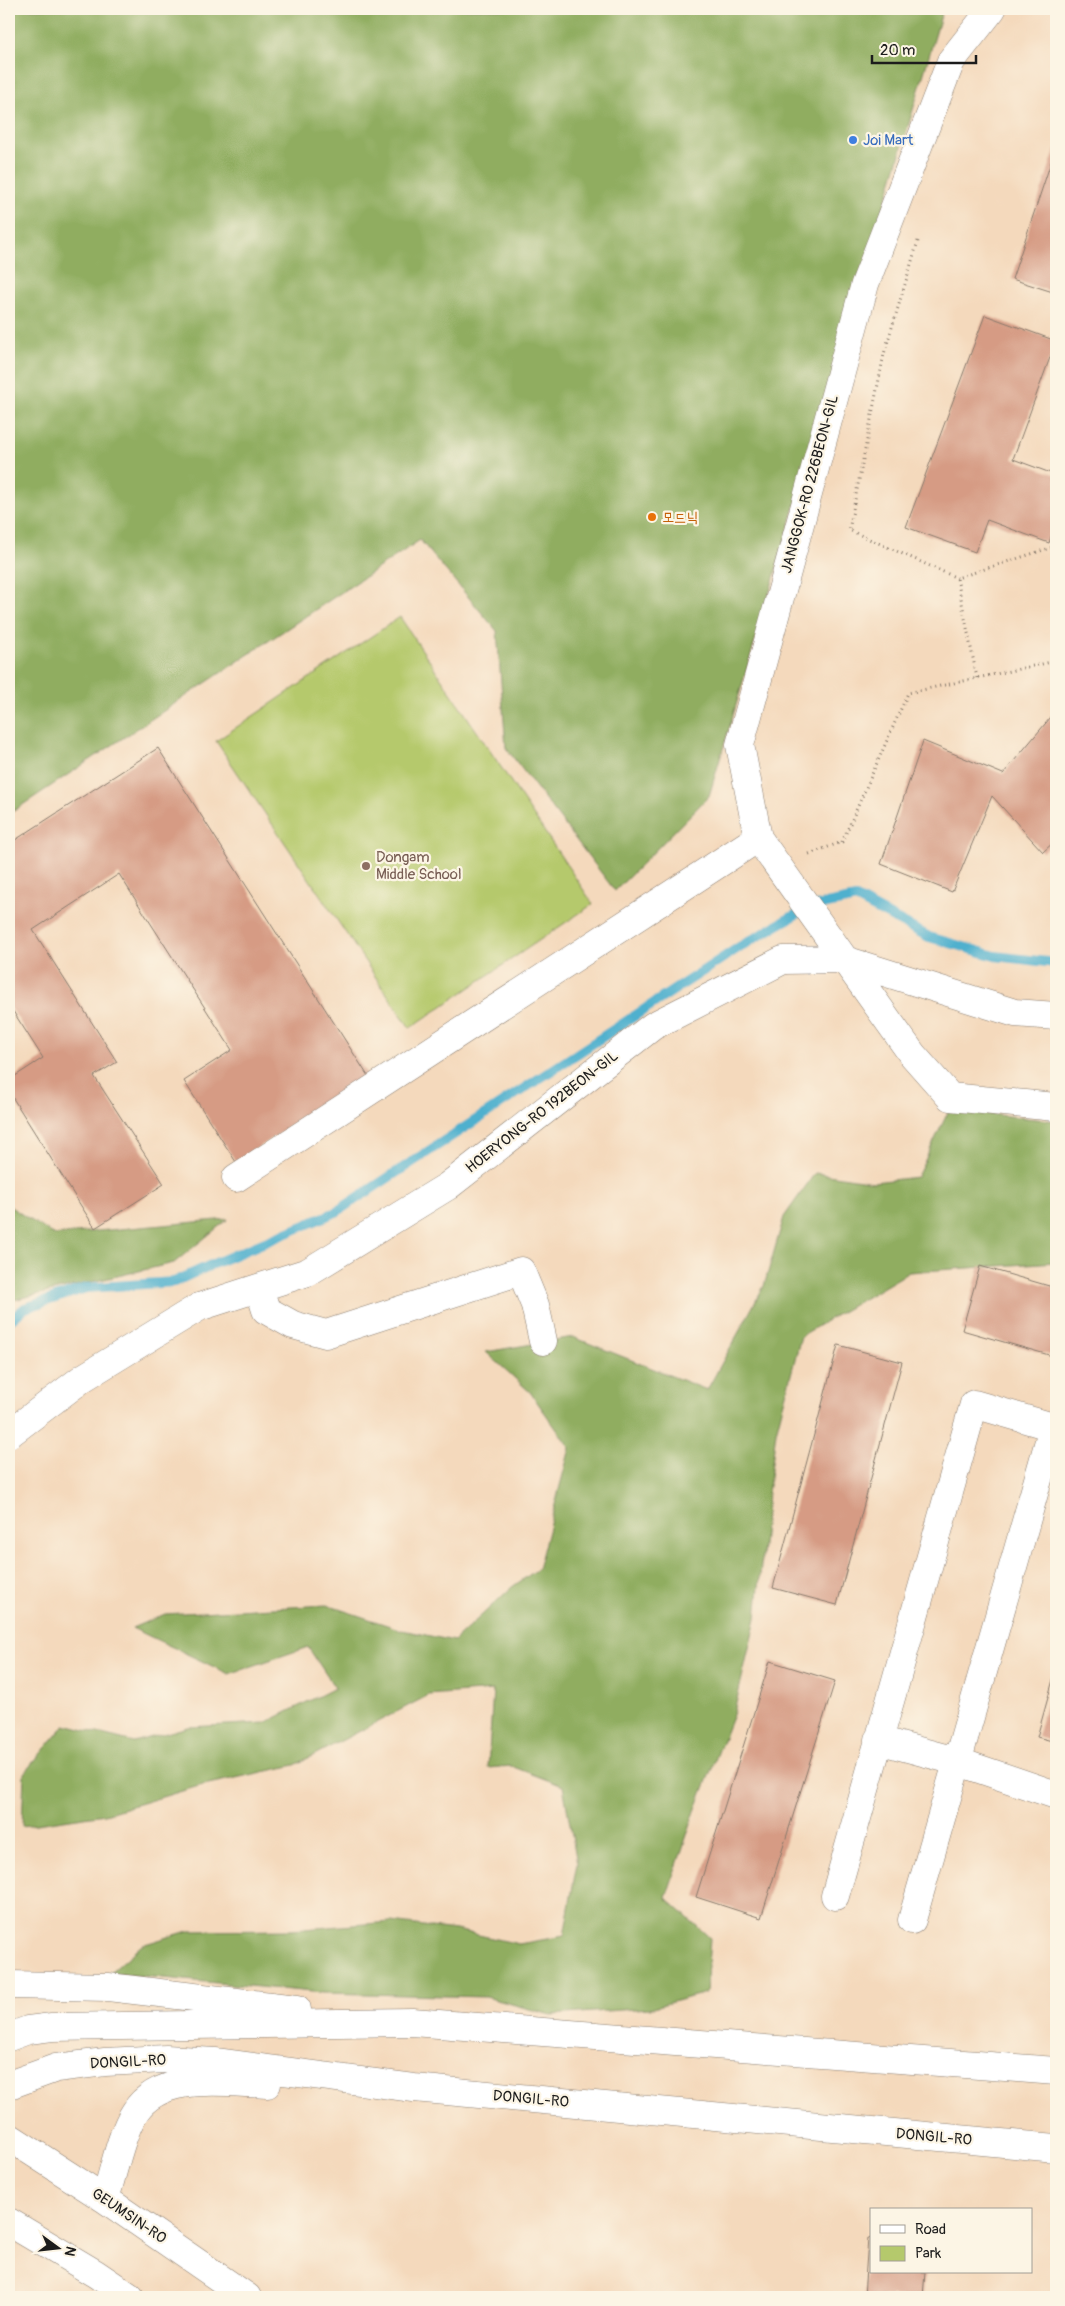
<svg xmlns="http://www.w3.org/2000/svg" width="1065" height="2306" font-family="Pangolin,'Poor Story',sans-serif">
<rect width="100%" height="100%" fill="#fcf5e5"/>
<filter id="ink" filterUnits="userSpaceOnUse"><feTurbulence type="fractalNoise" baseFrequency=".02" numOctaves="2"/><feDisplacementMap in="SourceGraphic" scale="10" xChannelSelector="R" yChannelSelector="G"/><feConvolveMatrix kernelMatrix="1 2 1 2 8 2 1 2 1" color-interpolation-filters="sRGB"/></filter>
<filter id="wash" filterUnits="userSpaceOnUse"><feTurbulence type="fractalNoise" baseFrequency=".0096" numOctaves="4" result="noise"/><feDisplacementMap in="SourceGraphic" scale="20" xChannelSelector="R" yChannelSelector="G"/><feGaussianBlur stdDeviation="1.12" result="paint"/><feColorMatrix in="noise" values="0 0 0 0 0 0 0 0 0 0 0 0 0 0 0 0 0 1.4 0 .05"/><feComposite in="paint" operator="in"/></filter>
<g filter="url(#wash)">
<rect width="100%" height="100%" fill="#f4d9bc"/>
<path fill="#b5c96c" stroke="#687244" d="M400 617 593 904 410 1028 216 741Z"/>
<path fill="#90ad60" stroke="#56643e" d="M9 9H943L709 796 615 891 506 748 497 631 420 540 9 814Z
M949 1110 1056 1121V1262L909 1272 801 1336 776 1432 768 1493 756 1618 734 1712 695 1811 666 1898 710 1938 706 1993 650 2008 551 2015 486 1997 323 1993 110 1973 142 1945 188 1931 291 1930 391 1922 456 1930 519 1944 564 1936 577 1863 563 1786 511 1766 488 1768 493 1690 429 1695 295 1765 199 1786 105 1814 22 1826 24 1773 65 1725 134 1742 188 1727 265 1723 335 1688 308 1647 229 1674 132 1628 165 1614 327 1605 402 1630 454 1641 512 1587 538 1569 570 1448 530 1392 486 1352 573 1337 707 1390 764 1286 784 1217 815 1173 874 1182 917 1177Z
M9 1206 54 1235 228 1219 174 1263 9 1301Z"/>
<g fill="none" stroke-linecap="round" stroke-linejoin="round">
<path stroke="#4fb0ce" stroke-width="10" d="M9 1321 25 1308 86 1288 174 1282 213 1264 336 1212 741 946 807 908 856 898 929 937 995 956 1056 963"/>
</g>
<g id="blocks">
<path fill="#d69b84" d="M1056 147V293L1012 279Z
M985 315 1056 341 1013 459 1056 475V522L1049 543 987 520 975 552 906 527Z
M1056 711V840L1043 852 992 796 952 892 881 864 923 741 1003 774Z
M158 748 368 1076 236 1162 184 1081 232 1050 119 874 33 930 117 1062 94 1076 164 1184 95 1228 9 1092V1080L43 1058 9 1005V844Z
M980 1266 1056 1288V1357L962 1330Z
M838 1345 902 1362 837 1605 773 1588Z
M770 1661 835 1681 761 1918 696 1897Z
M1056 1669V1742L1037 1737Z
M868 2238 871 2239V2272H925L923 2297H864Z"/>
</g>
</g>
<g filter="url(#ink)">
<use href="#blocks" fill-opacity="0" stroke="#887a6c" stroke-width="1"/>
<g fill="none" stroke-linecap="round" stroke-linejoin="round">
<defs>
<path id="minor" d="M992 9 951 61 865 284 740 745 758 838 912 1054 950 1097 1056 1107
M236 1178 758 838
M259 1288 266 1310 293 1325 326 1334 521 1271 535 1305 543 1341
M9 1434 83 1378 199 1307 308 1272 448 1186 653 1026 783 960 842 959 1015 1013 1056 1016
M878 1740 956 1761 1056 1795
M835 1896 974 1404 1053 1427 912 1920
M9 1985 108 1987 297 2009
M9 2037 28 2030 52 2027 412 2022 1056 2071
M9 2085 56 2068 105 2062 166 2059 215 2062 414 2088 1056 2148
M9 2137 105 2199 247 2297
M105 2199C113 2174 121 2133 135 2112 161 2071 226 2083 267 2084
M9 2222 96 2274 130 2297"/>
</defs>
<use href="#minor" stroke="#887a6c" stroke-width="29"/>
<path stroke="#887a6c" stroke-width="3" stroke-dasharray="1 4" stroke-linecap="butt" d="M918 241 884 354 849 530 957 578
M977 678 957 578 1056 546
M809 854 842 842 908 693 1056 661"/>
<use href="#minor" stroke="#fff" stroke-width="28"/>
</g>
</g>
<circle fill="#3f7fe0" stroke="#fcf5e5" stroke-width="2" cx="853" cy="140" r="5"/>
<circle fill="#e8710a" stroke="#fcf5e5" stroke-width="2" cx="652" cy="517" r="5"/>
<circle fill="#8d6e63" stroke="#fcf5e5" stroke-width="2" cx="366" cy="866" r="5"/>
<g text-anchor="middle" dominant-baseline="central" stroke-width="4.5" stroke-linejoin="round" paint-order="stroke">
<g font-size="15" fill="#366cbe" stroke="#fcf5e5" text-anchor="start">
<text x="863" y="140">Joi Mart</text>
</g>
<g font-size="15" fill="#1c1c1c" stroke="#fcf5e5">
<text transform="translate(810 484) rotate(-75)">JANGGOK-RO 226BEON-GIL</text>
<text transform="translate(542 1112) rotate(-38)">HOERYONG-RO 192BEON-GIL</text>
<text transform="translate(128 2062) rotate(-3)">DONGIL-RO</text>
<text transform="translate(531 2099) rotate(5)">DONGIL-RO</text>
<text transform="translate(934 2137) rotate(5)">DONGIL-RO</text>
<text transform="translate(129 2216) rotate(34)">GEUMSIN-RO</text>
</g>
<g font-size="15" fill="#c56008" stroke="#fcf5e5" text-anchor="start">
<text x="662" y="517">모드닉</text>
</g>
<g font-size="15" fill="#785e54" stroke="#fcf5e5" text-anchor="start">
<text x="376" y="857">Dongam<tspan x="376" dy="17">Middle School</tspan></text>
</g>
</g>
<rect width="1065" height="2306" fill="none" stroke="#fcf5e5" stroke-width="30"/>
<rect x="870" y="2208" width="162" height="65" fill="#fcf5e5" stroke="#a29e95"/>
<rect x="880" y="2225" width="25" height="8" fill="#ffffff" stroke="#a29e95"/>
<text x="915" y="2234" font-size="15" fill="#1c1c1c">Road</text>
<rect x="880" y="2246" width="25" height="15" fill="#b5c96c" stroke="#a29e95"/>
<text x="915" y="2258" font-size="15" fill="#1c1c1c">Park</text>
<g transform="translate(58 2248) rotate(105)" stroke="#fcf5e5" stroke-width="4" paint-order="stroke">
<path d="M0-4L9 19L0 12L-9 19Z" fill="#1c1c1c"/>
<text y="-8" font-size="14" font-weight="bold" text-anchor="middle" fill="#1c1c1c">N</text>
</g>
<path d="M872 55v8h104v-8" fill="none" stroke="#1c1c1c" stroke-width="2.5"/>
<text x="880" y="55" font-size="15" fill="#1c1c1c" stroke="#fcf5e5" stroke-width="4" paint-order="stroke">20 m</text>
</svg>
